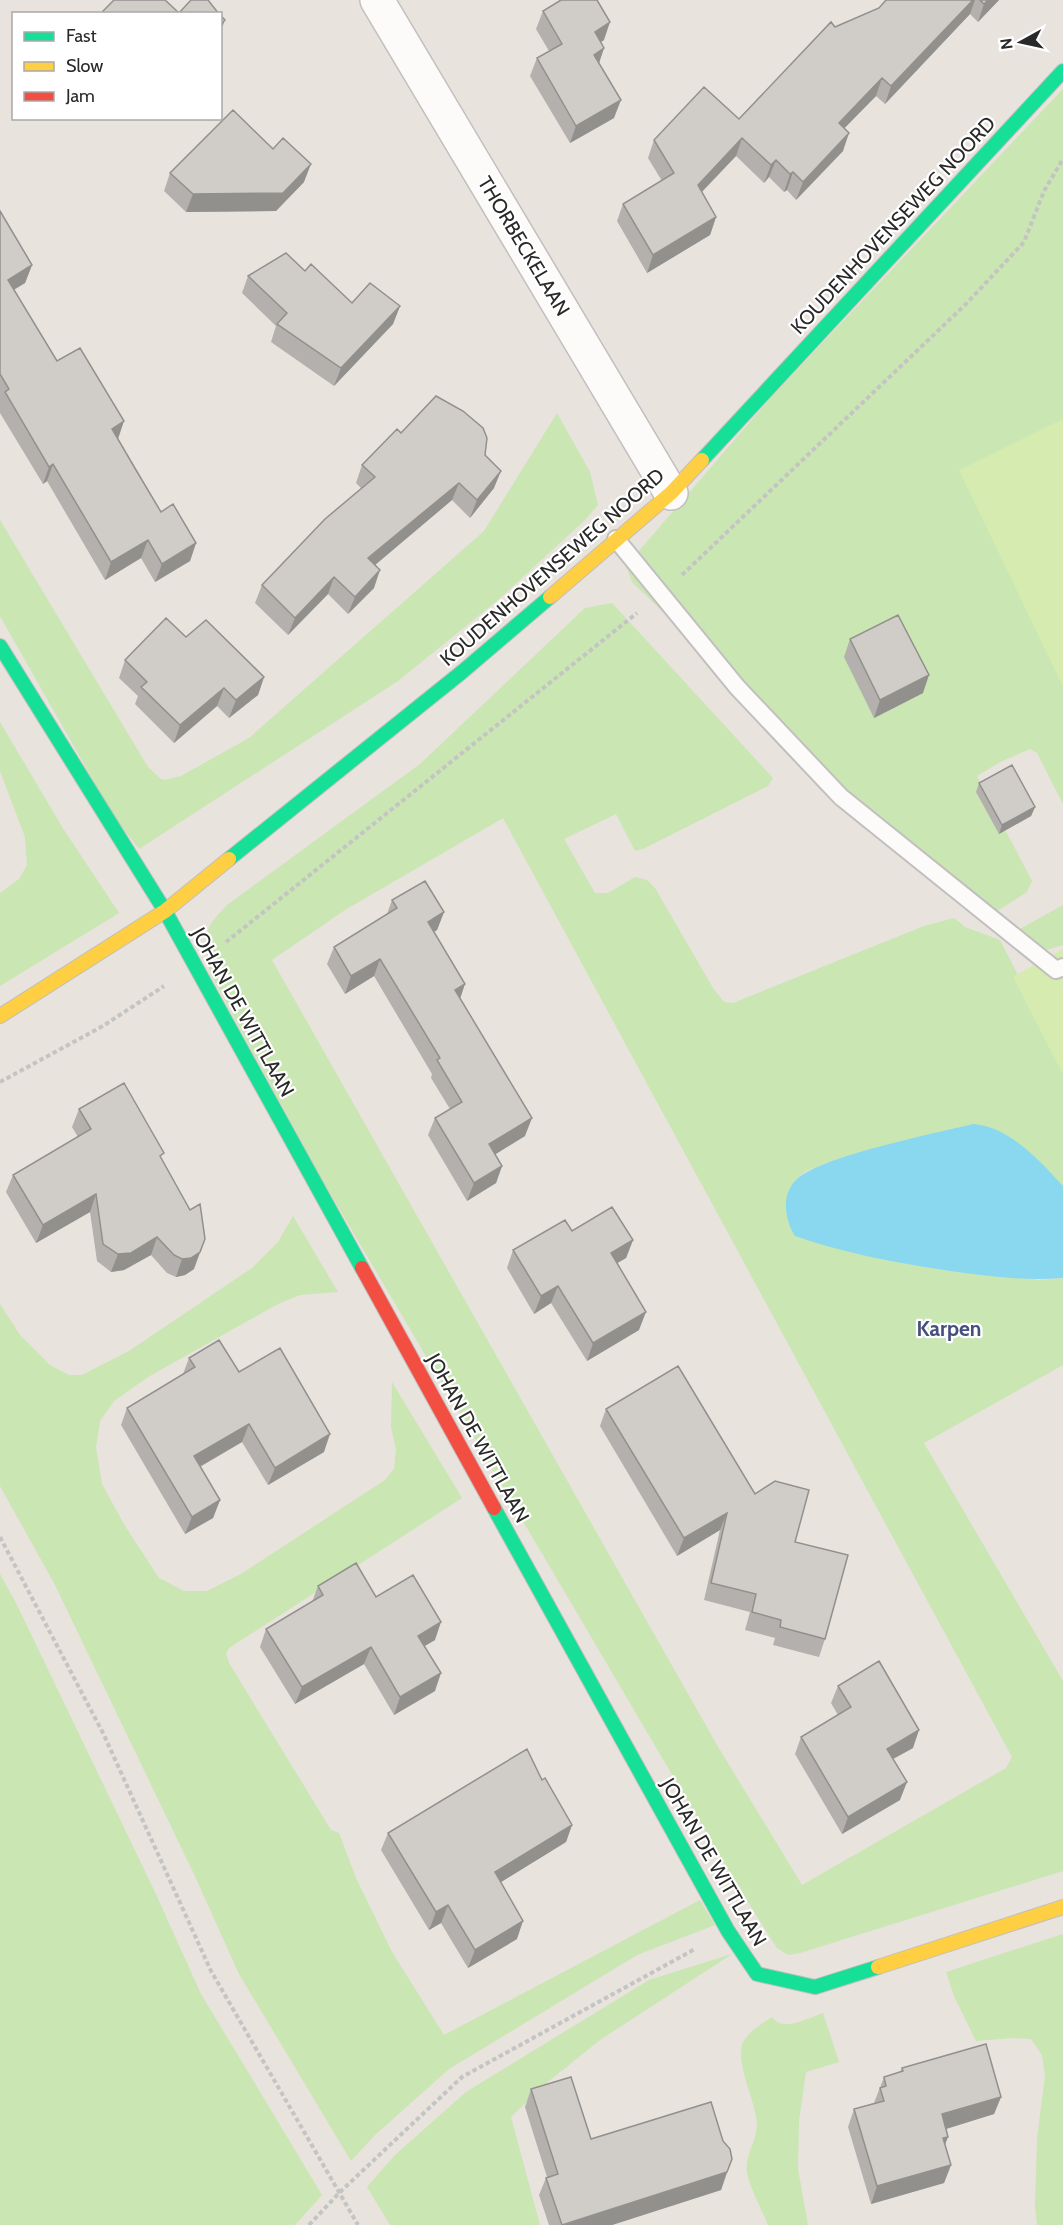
<svg xmlns="http://www.w3.org/2000/svg" width="1063" height="2225" font-family="Cabin,sans-serif">
<rect width="100%" height="100%" fill="#e8e3dd"/>
<path fill="#c9e6b3" fill-rule="evenodd" d="M1063 89V804L1037 753 1030 749 1000 762 977 776 1032 881 1027 892 997 911 857 800 632 582 626 566 774 394Z
M557 413 590 472 598 505 585 520 498 600 398 681 139 849 114 817 0 616V520L148 767 161 779 165 780 181 776 249 738 484 531Z
M612 603 773 778 768 786 645 848 635 851 616 814 564 839 595 893H608L635 877 647 880 655 888 713 988 724 1002 733 1003 924 926 954 918 965 927 1000 940 1063 1063V1186L1024 1148 973 1124 864 1151 822 1165 806 1171 794 1181 1036 1280 1063 1278V1365L924 1443 1063 1681V1871L800 1953 788 1955 777 1948 734 1880 320 1176 210 973C203 937 201 932 227 905L420 764 585 608ZM503 818 1012 1757 1006 1768 802 1885 717 1745 272 960 345 910Z
M0 722 64 830 119 913 0 986V893L19 879 27 865 25 837 0 771Z
M1063 905V945L1046 950 1035 945 1018 930Z
M293 1216 338 1292 300 1295 278 1304 148 1377 114 1401 100 1421 96 1447 102 1484 125 1526 159 1578 184 1591H207L241 1574 385 1480 394 1469 396 1449 391 1427 392 1382 462 1498 229 1648 226 1653 229 1663 331 1830 339 1833 356 1878 392 1952 444 2035 700 1900 715 1925 637 1955 449 2069 375 2135 351 2161 239 1974 193 1872 54 1583 0 1486V1304L20 1335 50 1365 69 1375H82L129 1351 252 1268 278 1242Z
M0 1574 16 1603 154 1890 201 1994 322 2195 295 2225H0Z
M1063 1934V2225H1037L1035 2206 1037 2138 1045 2076 1042 2055 1031 2039 1013 2038 976 2041 954 1996 946 1972Z
M732 1954 600 2040 544 2085 511 2117 540 2225H390L367 2187 395 2155 466 2092 649 1980Z
M823 2013 839 2062 806 2072 799 2121 798 2169 808 2225H768C762 2210 750 2188 747 2173 744 2156 758 2139 757 2123 755 2100 737 2067 742 2045 746 2032 762 2024 772 2017 783 2033 808 2018 823 2013Z"/>
<path fill="#d5ebb0" d="M1063 419V687L959 470Z
M1063 949V1075L1013 977Z"/>
<path fill="#8ad7f0" d="M973 1124C1010 1127 1039 1160 1063 1186V1278C1022 1281 984 1276 944 1270 893 1262 843 1253 795 1236 785 1220 781 1196 795 1181 816 1157 937 1133 973 1124Z"/>
<g fill="none" stroke-linecap="round" stroke-linejoin="round">
<defs>
<path id="lane" d="M616 539 737 687 841 797 1056 970 1063 967"/>
<path id="street" d="M377 0 671 493"/>
<path id="fast" d="M702 460 1063 71
M0 646 165 911 362 1268
M229 859 462 672 550 597
M494 1508 728 1931 757 1974 815 1987 878 1967"/>
<path id="slow" d="M550 597 671 493 702 460
M0 1016 165 911 229 859
M878 1967 1063 1907"/>
<path id="jam" d="M362 1268 494 1508"/>
</defs>
<use href="#lane" stroke="#c1bfbf" stroke-width="20"/>
<use href="#street" stroke="#c1bfbf" stroke-width="36"/>
<use href="#fast" stroke="#c1bfbf" stroke-width="16"/>
<use href="#slow" stroke="#c1bfbf" stroke-width="16"/>
<use href="#jam" stroke="#c1bfbf" stroke-width="16"/>
<path stroke="#c4c4c3" stroke-width="4" stroke-dasharray="4.5 3" stroke-linecap="butt" d="M682 575 966 304 1024 242 1044 191 1063 159
M226 942 637 613
M0 1082 103 1026 164 986
M0 1537 104 1735 211 1971 358 2225
M309 2225 339 2193 462 2077 695 1949"/>
<use href="#lane" stroke="#fcfbfa" stroke-width="16"/>
<use href="#street" stroke="#fcfbfa" stroke-width="33"/>
<use href="#fast" stroke="#16e098" stroke-width="14"/>
<use href="#slow" stroke="#ffcf43" stroke-width="14"/>
<use href="#jam" stroke="#f24e42" stroke-width="14"/>
</g>
<path fill="#b3b0ad" d="M886 0H999L978 22 970 14 885 104 876 96 844 128 843 151 796 200 787 190 784 192 769 177 764 183 736 156 702 192 716 217 710 235 647 273 617 221 623 204 662 181 648 158 654 140 739 119 835 27 879 8Z
M543 11 604 40 601 42 604 48 599 63 614 118 570 143 530 76 537 58 549 51 536 29Z
M170 173 304 182 276 211 186 212 164 191Z
M0 211 32 265 25 283 14 290 57 361 118 439 161 512 196 543 190 561 155 582 141 558 105 580 47 481 43 484 0 413Z
M305 271 352 303 400 306 393 324 334 386 271 342 276 326 242 293 248 276Z
M401 433 485 455 494 488 470 518 452 500 375 565 374 588 348 614 328 594 288 635 255 603 262 585 362 489 356 483 362 465Z
M186 637 264 677 258 695 229 718 217 706 174 743 135 704 138 696 119 678 125 660Z
M850 639 923 693 874 718 844 657Z
M979 783 1035 807 1031 816 999 834 976 792Z
M392 900 444 912 437 930 434 932 460 998 525 1136 495 1154 502 1166 496 1183 467 1201 428 1135 435 1118 450 1109 431 1078 432 1074 374 976 345 994 327 964 334 947 387 914Z
M79 1109 162 1160 194 1269 185 1275 176 1277 167 1273 151 1255 124 1270 111 1272 97 1261 90 1212 36 1243 6 1192 13 1175 78 1137 72 1127Z
M572 1231 633 1240 626 1258 617 1263 639 1330 587 1361 551 1303 534 1314 507 1268 513 1250Z
M189 1358 239 1372 324 1452 268 1485 242 1442 200 1467 220 1500 213 1518 185 1534 121 1425 127 1408 183 1374Z
M606 1409 755 1494 795 1542 825 1639 819 1657 773 1645 775 1638 745 1630 750 1612 704 1600 720 1530 677 1556 600 1426Z
M318 1586 435 1640 425 1646 435 1691 394 1715 364 1664 295 1704 260 1647 266 1629 312 1602Z
M838 1686 913 1748 893 1759 900 1800 842 1834 795 1754 801 1737 838 1715 831 1703Z
M542 1780 572 1825 566 1842 501 1882 517 1939 468 1968 441 1923 429 1930 381 1850 388 1833Z
M902 2068 1001 2097 994 2114 946 2129 945 2145 951 2165 944 2183 871 2204 848 2127 854 2109 874 2103 884 2077 900 2072Z
M531 2089 591 2139 723 2141 732 2159 721 2190 612 2225H549L539 2195 546 2178 547 2177 525 2107Z"/>
<path fill="#92908d" d="M973 0H975L970 14 885 104 891 86Z
M988 0H999L978 22 984 4Z
M225 20 220 33V25Z
M610 22 604 40 588 50 595 32Z
M604 48 598 66 594 55Z
M882 78 876 96 832 141 839 123Z
M621 100 614 118 570 143 576 126Z
M849 133 843 151 796 200 803 182Z
M742 138 736 156 691 203 698 185Z
M776 160 769 177 764 183 771 165Z
M311 164 304 182 276 211 186 212 193 194Z
M793 172 787 190 784 192 790 174Z
M716 217 710 235 647 273 653 255Z
M32 265 25 283 1 297 8 280Z
M400 306 393 324 334 386 341 368Z
M124 421 118 439 112 429Z
M53 464 47 481 43 484 49 467Z
M501 471 494 488 470 518 477 500Z
M459 483 452 500 362 576 368 558Z
M148 540 141 558 105 580 111 562Z
M196 543 190 561 155 582 162 564Z
M380 570 374 588 348 614 355 597Z
M334 577 328 594 288 635 295 618Z
M929 675 923 693 874 718 880 700Z
M264 677 258 695 229 718 236 700Z
M224 688 217 706 174 743 180 725Z
M1035 807 1031 816 999 834 1002 825Z
M444 912 437 930 421 940 428 922Z
M380 959 374 976 345 994 351 976Z
M465 984 459 1002 455 990Z
M532 1118 525 1136 483 1162 489 1144Z
M502 1166 496 1183 467 1201 474 1183Z
M96 1194 90 1212 36 1243 43 1225Z
M157 1237 151 1255 124 1270 111 1272 118 1254Z
M205 1239 194 1269 185 1275 176 1277 182 1259Z
M633 1240 626 1258 604 1271 611 1253Z
M558 1286 551 1303 534 1314 541 1296Z
M646 1312 639 1330 587 1361 593 1343Z
M249 1424 242 1442 187 1474 194 1456Z
M330 1434 324 1452 268 1485 275 1468Z
M220 1500 213 1518 185 1534 192 1517Z
M727 1513 720 1530 677 1556 684 1538Z
M441 1622 435 1640 412 1653 418 1636Z
M371 1647 364 1664 295 1704 302 1687Z
M441 1673 435 1691 394 1715 400 1697Z
M919 1730 913 1748 880 1766 887 1749Z
M907 1782 900 1800 842 1834 848 1817Z
M572 1825 566 1842 488 1890 495 1872Z
M448 1905 441 1923 429 1930 436 1912Z
M523 1921 517 1939 468 1968 475 1950Z
M1001 2097 994 2114 936 2132 942 2114Z
M948 2137 941 2155 943 2138Z
M951 2165 944 2183 871 2204 877 2186Z
M727 2172 721 2190 612 2225H563Z"/>
<path fill="#d0cdc9" stroke="#92908d" stroke-width="1.5" d="M114 0H165L179 13 191 0H208L219 14H105L103 11Z
M561 0H597L610 22 595 32 604 48 594 55 621 100 576 126 537 58 562 44 543 11Z
M886 0H973L891 86 882 78 839 123 849 133 803 182 793 172 790 174 776 160 771 165 742 138 698 185 716 217 653 255 623 204 674 173 654 140 704 87 739 119 831 22 835 27 879 8Z
M980 0H988L984 4Z
M220 15 225 20 220 25Z
M233 110 273 149 283 138 311 164 283 193 193 194 170 173Z
M0 211 32 265 8 280 57 361 80 348 124 421 112 429 136 470 161 512 173 504 196 543 162 564 148 540 111 562 53 464 49 467 5 392 9 389 0 374Z
M286 253 305 271 311 264 352 303 370 283 400 306 341 368 277 324 287 313 248 276Z
M436 396 463 411 483 428 487 438 485 455 501 471 477 500 459 483 368 558 380 570 355 597 334 577 295 618 262 585 325 519 375 477 362 465 397 429 401 433Z
M898 615 929 675 880 700 850 639Z
M166 618 186 637 206 620 264 677 236 700 224 688 180 725 141 687 147 682 125 660Z
M1012 765 1035 807 1002 825 979 783Z
M425 881 444 912 428 922 465 984 455 990 532 1118 489 1144 502 1166 474 1183 435 1118 462 1102 437 1060 440 1058 380 959 351 976 334 947 397 908 392 900Z
M124 1083 164 1153 160 1156 190 1210 200 1204 205 1239 200 1252 191 1258 182 1259 174 1255 157 1237 131 1253 118 1254 103 1244 96 1194 43 1225 13 1175 91 1129 79 1109Z
M612 1207 633 1240 611 1253 646 1312 593 1343 558 1286 541 1296 513 1250 565 1220 572 1231Z
M219 1340 239 1372 280 1348 330 1434 275 1468 249 1424 194 1456 220 1500 192 1517 127 1408 195 1367 189 1358Z
M678 1366 755 1494 775 1481 809 1490 795 1542 848 1555 825 1639 780 1627 781 1620 752 1612 756 1594 711 1583 727 1513 684 1538 606 1409Z
M356 1563 376 1597 413 1575 441 1622 418 1636 441 1673 400 1697 371 1647 302 1687 266 1629 323 1595 318 1586Z
M879 1661 919 1730 887 1749 907 1782 848 1817 801 1737 851 1707 838 1686Z
M527 1749 542 1780 545 1778 572 1825 495 1872 523 1921 475 1950 448 1905 436 1912 388 1833Z
M986 2044 1001 2097 942 2114 948 2137 943 2138 951 2165 877 2186 854 2109 884 2101 880 2088 886 2086 884 2077 903 2071 902 2068Z
M571 2077 591 2139 711 2102 723 2141 730 2149 732 2159 727 2172 562 2225 546 2178 558 2174 531 2089Z"/>
<g text-anchor="middle" dominant-baseline="central" stroke-width="4.5" stroke-linejoin="round" paint-order="stroke">
<g font-size="20" fill="#292929" stroke="#fff">
<text transform="translate(893 225) rotate(-47)">KOUDENHOVENSEWEG NOORD</text>
<text transform="translate(524 246) rotate(59)">THORBECKELAAN</text>
<text transform="translate(552 567) rotate(-41)">KOUDENHOVENSEWEG NOORD</text>
<text transform="translate(243 1012) rotate(61)">JOHAN DE WITTLAAN</text>
<text transform="translate(478 1438) rotate(61)">JOHAN DE WITTLAAN</text>
<text transform="translate(714 1862) rotate(60)">JOHAN DE WITTLAAN</text>
</g>
<g font-size="21" font-weight="bold" fill="#46507d" stroke="#fff">
<text x="949" y="1328">Karpen</text>
</g>
</g>
<rect x="12" y="12" width="210" height="108" fill="#ffffff" stroke="#a9a9a9" stroke-width="1.5"/>
<rect x="24" y="32" width="30" height="9" fill="#16e098" stroke="#a9a9a9" stroke-width="1.5"/>
<text x="66" y="42" font-size="18" fill="#292929">Fast</text>
<rect x="24" y="62" width="30" height="9" fill="#ffcf43" stroke="#a9a9a9" stroke-width="1.5"/>
<text x="66" y="72" font-size="18" fill="#292929">Slow</text>
<rect x="24" y="92" width="30" height="9" fill="#f24e42" stroke="#a9a9a9" stroke-width="1.5"/>
<text x="66" y="102" font-size="18" fill="#292929">Jam</text>
<g transform="translate(1021 42) rotate(262)" stroke="#ffffff" stroke-width="4.5" paint-order="stroke">
<path d="M0-4.5L10 22L0 15L-10 22Z" fill="#292929"/>
<text y="-9" font-size="16" font-weight="bold" text-anchor="middle" fill="#292929">N</text>
</g>
</svg>
